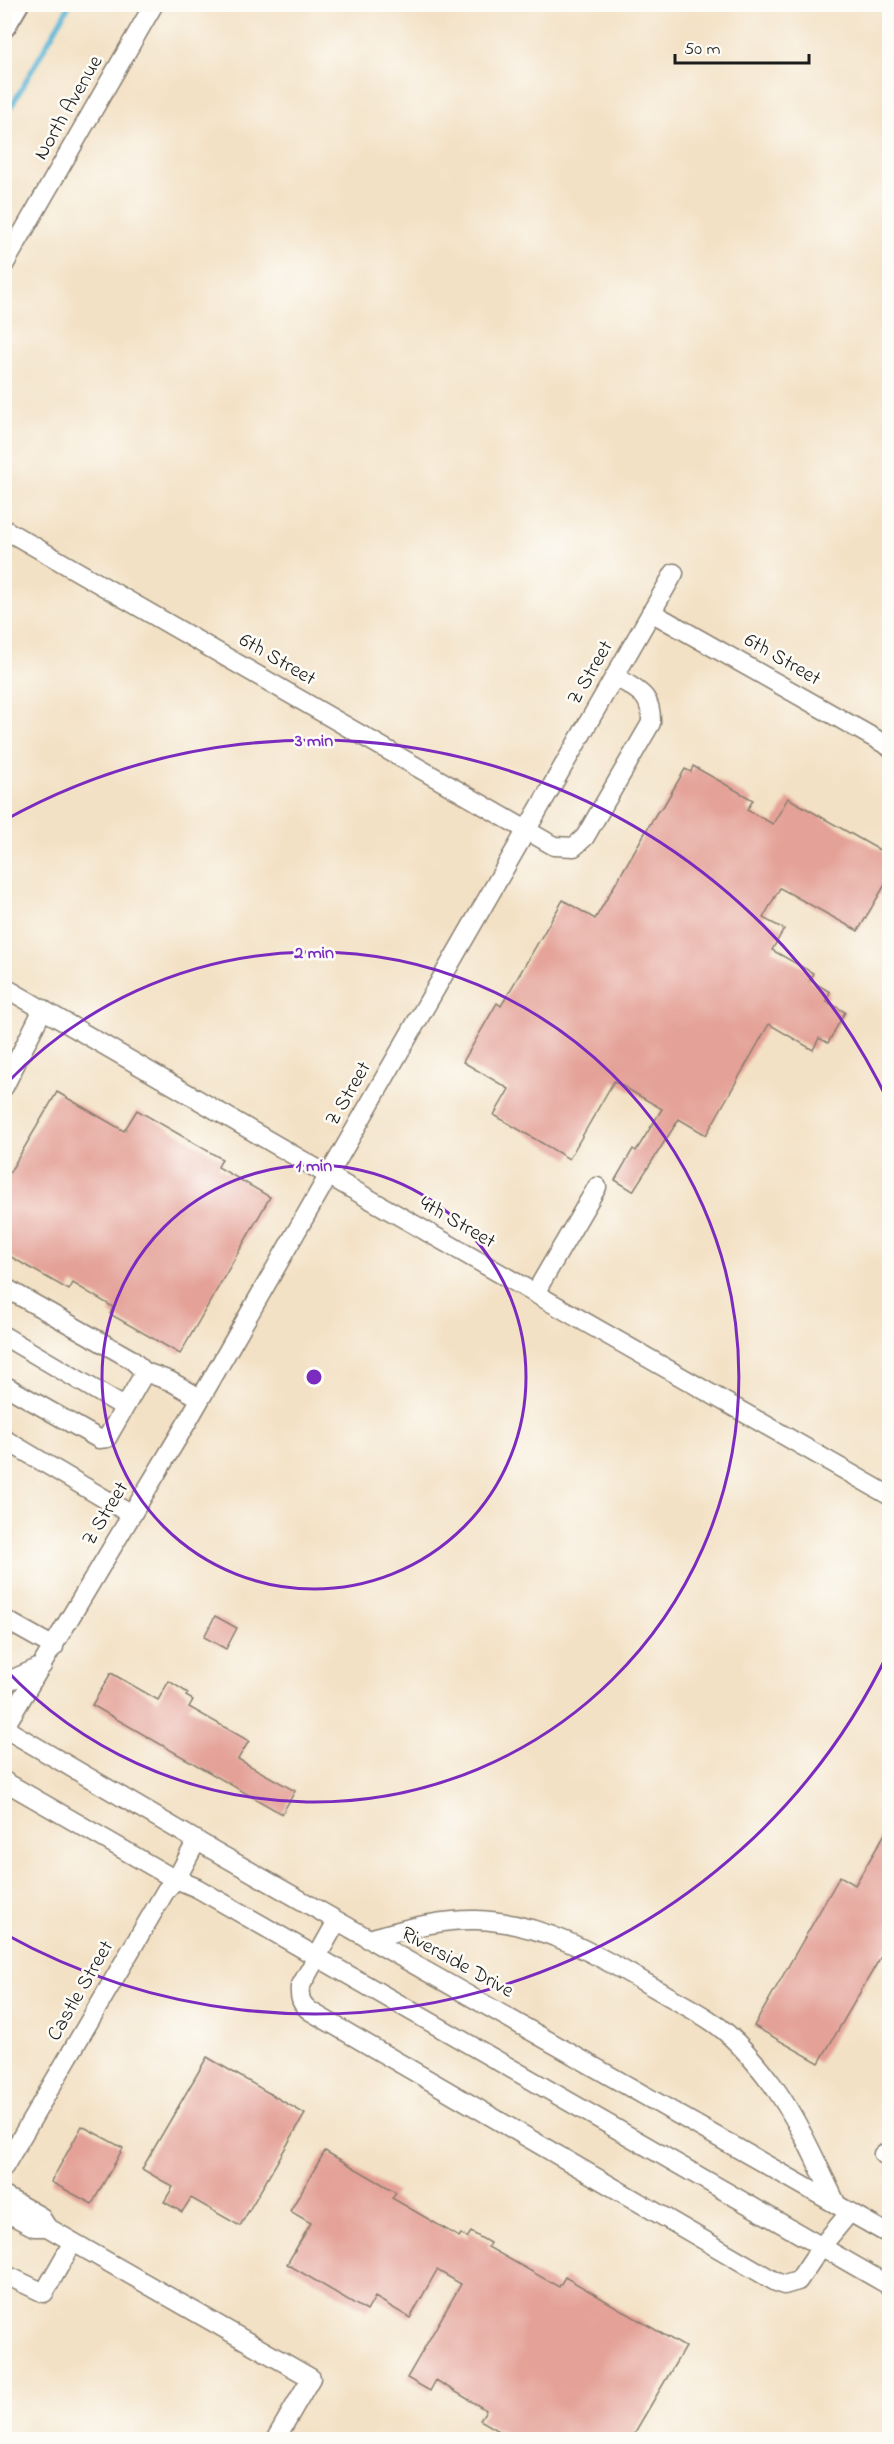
<svg xmlns="http://www.w3.org/2000/svg" width="894" height="2444" font-family="'Indie Flower',sans-serif">
<rect width="100%" height="100%" fill="#fdfcf7"/>
<filter id="ink" filterUnits="userSpaceOnUse"><feTurbulence type="fractalNoise" baseFrequency=".0167" numOctaves="2"/><feDisplacementMap in="SourceGraphic" scale="12" xChannelSelector="R" yChannelSelector="G"/><feConvolveMatrix kernelMatrix="1 2 1 2 8 2 1 2 1" color-interpolation-filters="sRGB"/></filter>
<filter id="wash" filterUnits="userSpaceOnUse"><feTurbulence type="fractalNoise" baseFrequency=".008" numOctaves="4" result="noise"/><feDisplacementMap in="SourceGraphic" scale="24" xChannelSelector="R" yChannelSelector="G"/><feGaussianBlur stdDeviation="1.35" result="paint"/><feColorMatrix in="noise" values="0 0 0 0 0 0 0 0 0 0 0 0 0 0 0 0 0 1.4 0 .05"/><feComposite in="paint" operator="in"/></filter>
<g filter="url(#wash)">
<rect width="100%" height="100%" fill="#f3e1c5"/>
<g fill="none" stroke-linecap="round" stroke-linejoin="round">
<path stroke="#56b4d4" stroke-width="5" d="M4 119 70 4"/>
</g>
<g id="blocks">
<path fill="#e4a197" d="M693 766 753 800 747 810 773 824 788 798 890 856V876L858 931 780 888 763 918 784 929 772 950 813 973 810 980 830 992 826 1001 845 1012 828 1043 819 1038 813 1050 769 1024 706 1135 679 1119 633 1191 615 1180 633 1149 636 1151 662 1109 614 1081 569 1159 494 1115 509 1089 463 1062 497 1003 501 1006 563 900 595 919 657 812 663 807 685 769 691 772Z
M57 1092 124 1131 137 1110 222 1159 218 1167 270 1197 180 1354 110 1314 113 1307 73 1283 69 1290 4 1253V1182Z
M215 1616 237 1628 226 1649 204 1637Z
M111 1673 158 1700 169 1681 188 1693 186 1696 193 1700 189 1707 249 1741 238 1759 295 1791 282 1814 92 1705Z
M890 1825V1941L819 2063 754 2026 840 1876 855 1885Z
M207 2057 305 2114 240 2226 191 2198 182 2212 164 2202 173 2187 142 2169Z
M82 2126 123 2148 92 2204 51 2182Z
M325 2151 396 2192 392 2198 459 2237 461 2234 467 2238 471 2232 490 2243 488 2247 559 2287 565 2277 685 2347 631 2439H513L480 2420 486 2410 436 2380 430 2391 407 2378 461 2284 437 2270 410 2318 375 2297 367 2311 287 2264 311 2223 290 2211Z"/>
</g>
</g>
<g filter="url(#ink)">
<use href="#blocks" fill-opacity="0" stroke="#887e70" stroke-width="1.5"/>
<g fill="none" stroke-linecap="round" stroke-linejoin="round">
<defs>
<path id="minor" d="M4 265 154 4
M4 529 554 846 574 847 585 837 651 723C652 693 637 691 615 676
M651 612 890 747
M4 987 345 1185 890 1496
M4 1087 43 1009
M4 1287 131 1359 145 1372 170 1381 200 1398
M535 1293 597 1187
M4 1336 119 1404 123 1410
M4 1385 99 1439 107 1438 145 1372
M4 1439 132 1515
M4 1619 54 1647
M4 1683 42 1666
M4 1728 186 1424 674 573
M4 1728 218 1853 890 2235
M4 1781 169 1876 197 1888 890 2286
M337 1921 300 1987C299 1998 301 2004 310 2011L776 2282 784 2285 798 2281 821 2247 850 2212
M368 1939C403 1930 439 1919 476 1920 546 1922 606 1960 665 1994 687 2007 712 2019 730 2036 745 2050 760 2068 772 2084 799 2121 817 2164 837 2205
M883 2154 890 2157
M4 2167 166 1890 177 1878 197 1840
M4 2196 40 2216 47 2227H34L4 2211
M73 2242 311 2378 275 2440
M4 2274 44 2293 73 2242 47 2227"/>
<path id="major" d="M4 26 17 4"/>
</defs>
<use href="#minor" stroke="#887e70" stroke-width="21"/>
<use href="#major" stroke="#887e70" stroke-width="26"/>
<use href="#minor" stroke="#fff" stroke-width="18"/>
<use href="#major" stroke="#fff" stroke-width="22"/>
</g>
</g>
<g fill="none" stroke="#7b2cbf" stroke-width="3">
<circle cx="314" cy="1377" r="212"/>
<path d="M6 1084A425 425 0 1 1 6 1670"/>
<path d="M889 1651A637 637 0 0 1 5 1934M5 820A637 637 0 0 1 889 1103"/>
</g>
<g text-anchor="middle" dominant-baseline="central" stroke-width="5" stroke-linejoin="round" paint-order="stroke">
<g font-size="21" fill="#1c1c1c" stroke="#fdfcf7">
<text transform="translate(69 108) rotate(-60)">North Avenue</text>
<text transform="translate(277 660) rotate(30)">6th Street</text>
<text transform="translate(782 660) rotate(30)">6th Street</text>
<text transform="translate(591 673) rotate(-60)">Z Street</text>
<text transform="translate(349 1094) rotate(-60)">Z Street</text>
<text transform="translate(457 1223) rotate(30)">4th Street</text>
<text transform="translate(106 1514) rotate(-59)">Z Street</text>
<text transform="translate(457 1963) rotate(29)">Riverside Drive</text>
<text transform="translate(81 1991) rotate(-60)">Castle Street</text>
</g>
</g>
<circle cx="314" cy="1377" r="9" fill="#7b2cbf" stroke="#fdfcf7" stroke-width="3"/>
<g font-size="18" text-anchor="middle" font-weight="bold" fill="#7b2cbf" stroke="#fdfcf7" stroke-width="5" stroke-linejoin="round" paint-order="stroke">
<text x="314" y="746">3 min</text>
<text x="314" y="958">2 min</text>
<text x="314" y="1171">1 min</text>
</g>
<rect width="894" height="2444" fill="none" stroke="#fdfcf7" stroke-width="24"/>
<path d="M675 54v9h134v-9" fill="none" stroke="#1c1c1c" stroke-width="3"/>
<text x="684" y="54" font-size="18" fill="#1c1c1c" stroke="#fdfcf7" stroke-width="4.5" paint-order="stroke">50 m</text>
</svg>
